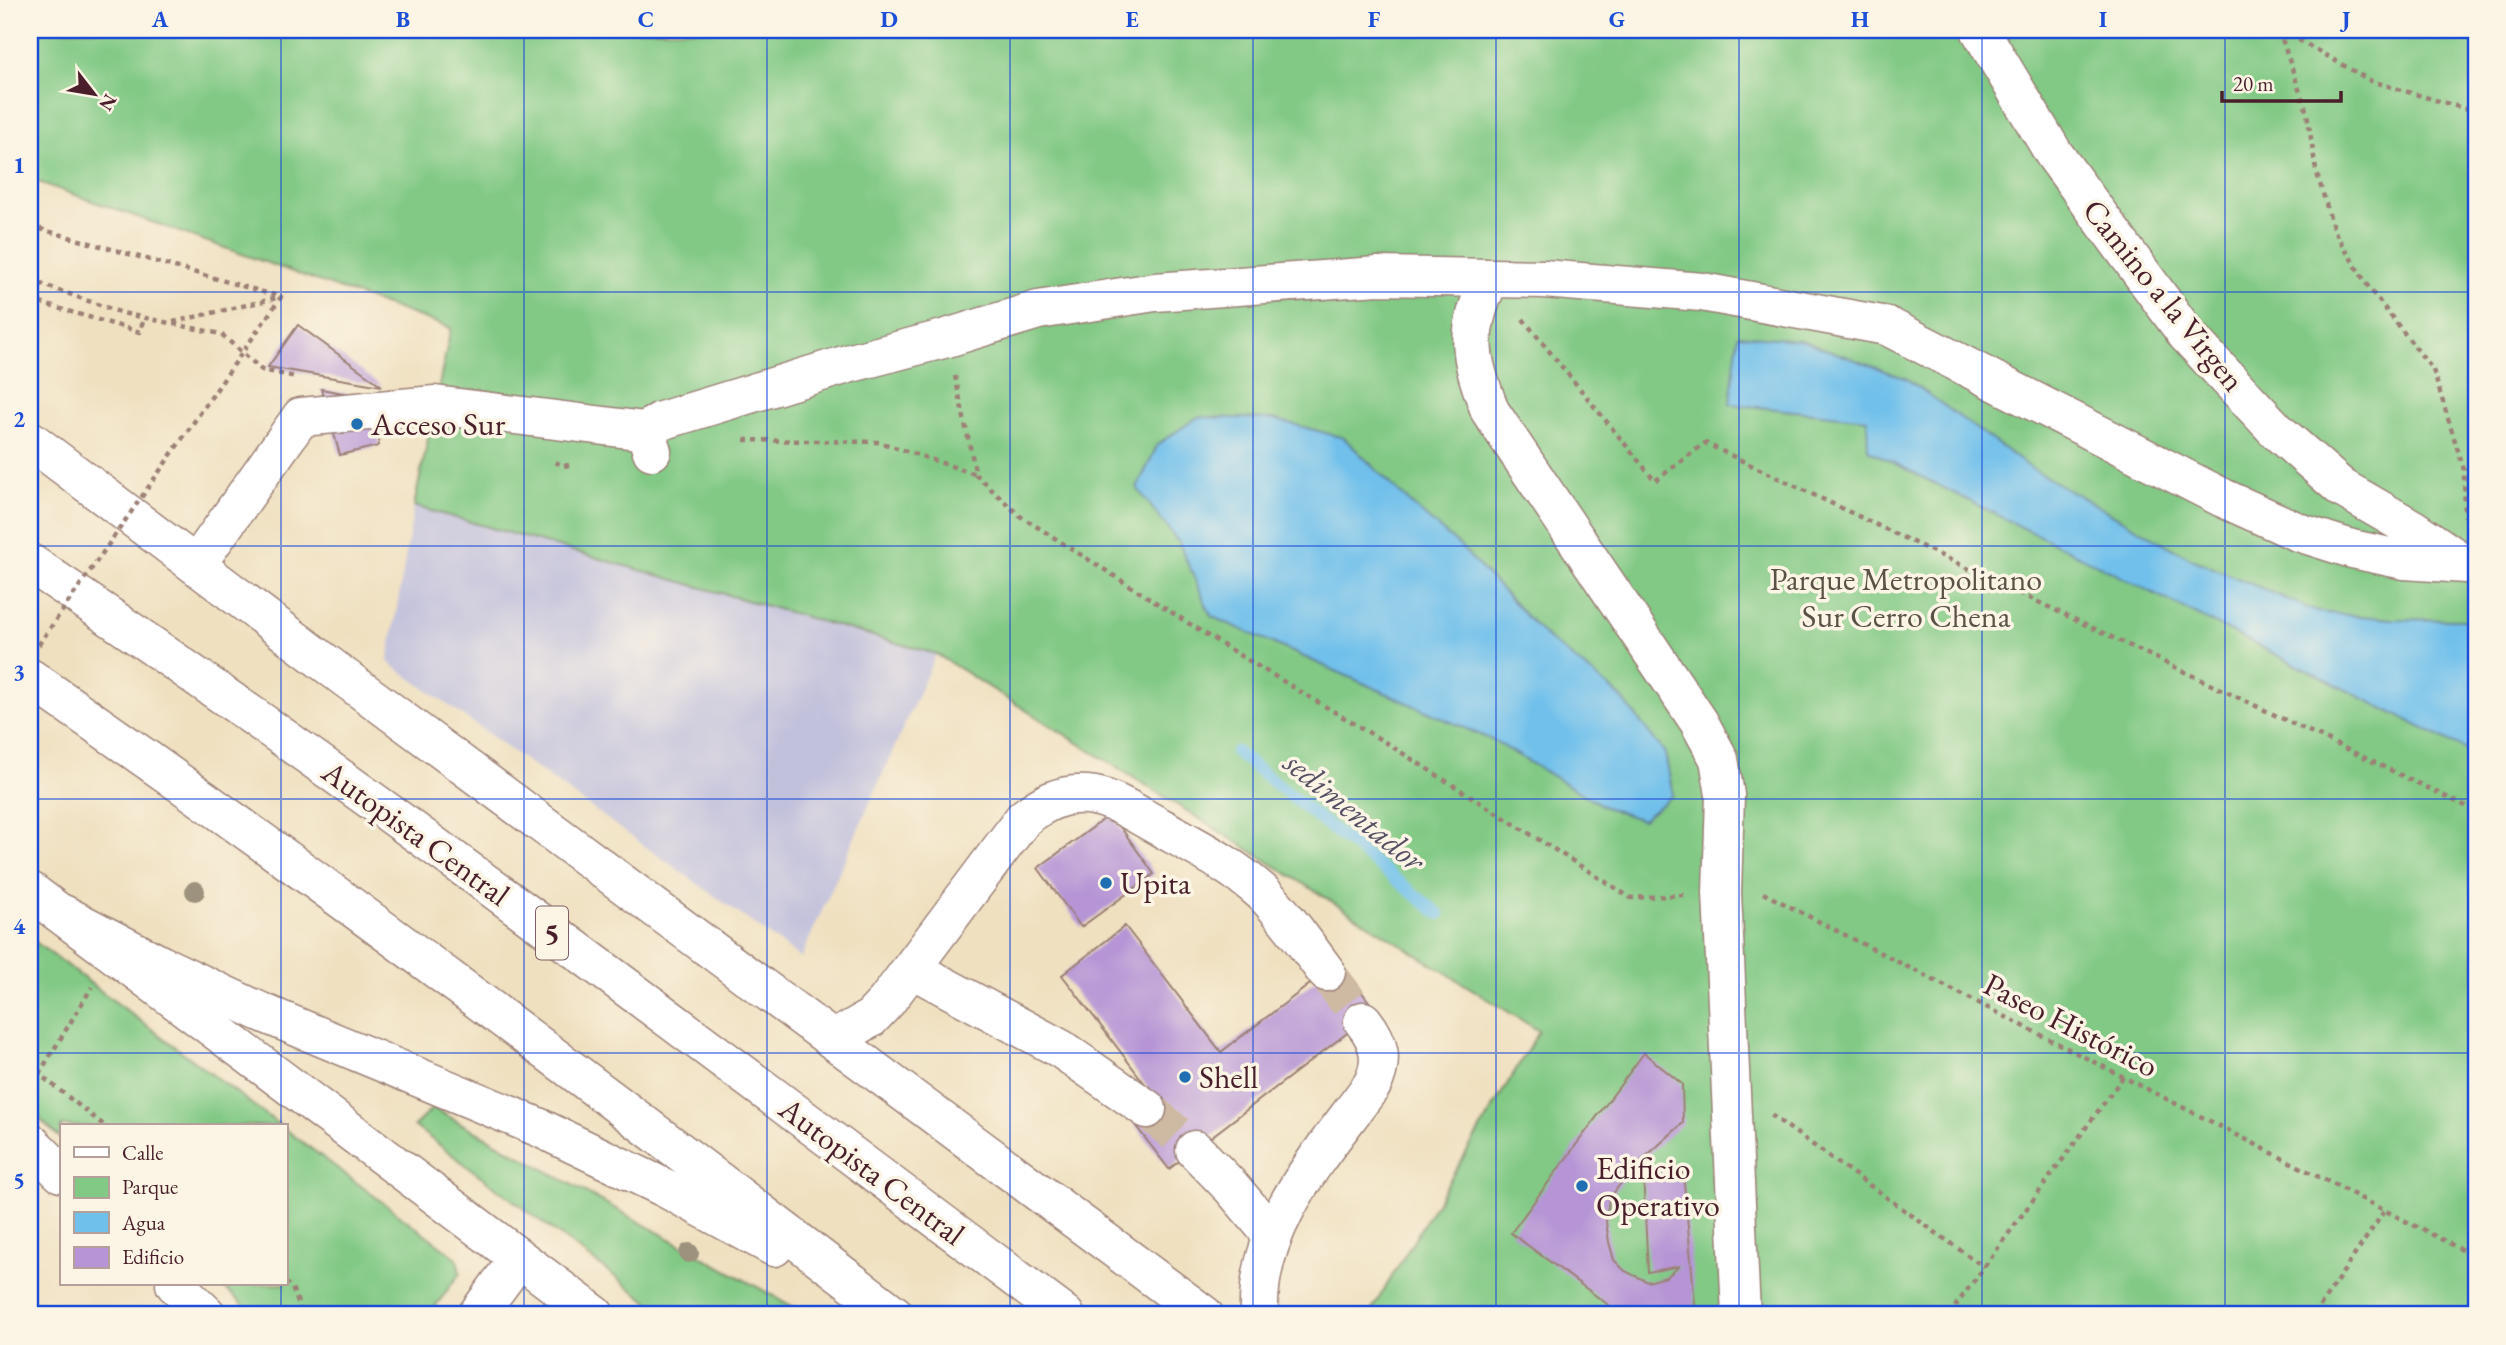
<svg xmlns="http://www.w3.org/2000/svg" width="2506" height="1345" font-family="'EB Garamond',serif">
<rect width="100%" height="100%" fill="#fcf5e5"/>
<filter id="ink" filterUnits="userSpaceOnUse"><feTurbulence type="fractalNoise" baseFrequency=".0143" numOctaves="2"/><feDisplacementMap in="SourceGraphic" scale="14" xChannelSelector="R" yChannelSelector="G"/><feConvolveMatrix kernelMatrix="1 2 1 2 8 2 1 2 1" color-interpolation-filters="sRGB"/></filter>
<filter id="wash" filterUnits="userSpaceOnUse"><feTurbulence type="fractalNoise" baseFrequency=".00686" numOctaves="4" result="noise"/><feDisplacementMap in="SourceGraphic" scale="28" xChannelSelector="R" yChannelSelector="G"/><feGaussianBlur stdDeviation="1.57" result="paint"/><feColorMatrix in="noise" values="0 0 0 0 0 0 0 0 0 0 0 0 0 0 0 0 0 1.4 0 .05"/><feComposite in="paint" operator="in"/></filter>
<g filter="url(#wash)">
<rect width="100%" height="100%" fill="#efe0c0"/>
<path fill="#c2c1dc" d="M414 506 936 654 801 958 388 662Z"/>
<path fill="#81c984" stroke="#667458" stroke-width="2" d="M30 30H2476V1315H1369L1539 1031 936 654 414 506 451 328 30 179Z
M30 938 281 1126H61V1139L30 1110Z
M433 1108 808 1315H666L414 1126Z
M285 1129 457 1258 460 1273 429 1315H255L220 1284H285Z"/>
<path fill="#6fc0eb" stroke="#5c708b" stroke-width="2" d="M1738 335 1801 340 1907 379 2032 469 2192 559 2318 612 2392 619 2463 620 2476 625V737L2466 750 1868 450 1867 419 1730 404Z
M1198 417 1274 419 1344 438 1412 505 1461 547 1544 635 1620 696 1665 753 1673 795 1642 820 1605 807 1494 741 1211 616 1179 543 1137 488 1158 444Z"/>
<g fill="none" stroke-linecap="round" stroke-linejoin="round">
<path stroke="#6fc0eb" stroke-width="12" d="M1236 752 1439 914"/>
</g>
<g id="blocks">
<path fill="#b694d5" d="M298 325 382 386 268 367Z
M321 389 388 401 378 446 340 455Z
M1111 814 1154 874 1081 927 1038 868Z
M1125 926 1221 1052 1339 962 1376 1011 1169 1169 1132 1121 1158 1101 1062 975Z
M1644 1053 1682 1084 1683 1123 1631 1170 1609 1199 1606 1222 1609 1242 1614 1260 1625 1271 1648 1282 1666 1277 1680 1266 1648 1272 1643 1173 1683 1172 1696 1315H1622L1511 1233Z"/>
</g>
</g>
<g filter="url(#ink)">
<use href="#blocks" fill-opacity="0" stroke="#9c8076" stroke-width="2"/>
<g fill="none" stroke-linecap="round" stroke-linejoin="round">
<path stroke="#ceb9a2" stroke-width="38" stroke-dasharray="38 19" stroke-linecap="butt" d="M1326 972 1363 1021
M1147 1109 1195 1150"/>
<defs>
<path id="minor" d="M1980 30 2054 154 2187 335 2277 431 2342 488 2413 529 2463 563
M1490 278C1464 334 1469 355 1490 411L1699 722 1719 759 1725 795 1722 893 1741 1315
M652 451 645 431 661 421 851 363 947 338 1038 310 1155 292 1378 276 1544 279 1702 292 1887 326 2223 498 2298 532 2352 549 2404 560 2466 564 2476 560
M196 565 301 417 435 405 645 431
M912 969 1061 1049 1147 1109
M833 1040 871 1018 886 1002 1024 818C1043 803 1062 793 1087 795 1113 797 1137 815 1160 827 1196 847 1232 865 1263 893 1287 917 1306 945 1326 972
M30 1142 61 1173
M1195 1150 1232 1188 1272 1235
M175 1284 207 1315
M1259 1315C1255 1224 1322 1154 1372 1085 1384 1061 1380 1042 1363 1021"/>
<path id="major" d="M30 440 348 680 1204 1315
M30 891 595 1315
M477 1315 519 1258"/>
<path id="highway" d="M30 563C385 800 723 1060 1065 1315
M30 678C325 881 610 1098 895 1315
M63 914 161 965 261 1012 538 1127 667 1189 774 1247"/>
</defs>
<use href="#minor" stroke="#9c8076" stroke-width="41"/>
<use href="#major" stroke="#9c8076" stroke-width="41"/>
<use href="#highway" stroke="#9c8076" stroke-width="41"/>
<path stroke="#9c8076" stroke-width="4.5" stroke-dasharray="5 5" stroke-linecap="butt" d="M2279 30 2307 113 2316 170 2334 231 2369 288 2433 370 2464 470 2465 517
M2281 30 2371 81 2476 112
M30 280 122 313 221 334 262 370 296 377
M30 300 140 332 144 317
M1523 319 1655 481 1705 443 2476 811
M173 322 281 297
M955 376 976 475 1020 516 1226 647 1388 744 1631 898 1685 895
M744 440 879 442 975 474
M555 462 564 466 573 464
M1763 893 2476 1257
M30 1064 39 1074 105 1126
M39 1074 92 987
M1771 1115 1984 1267
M285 1282 292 1288 303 1315
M1949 1315 2123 1077
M2314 1315 2385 1210"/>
<use href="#minor" stroke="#fff" stroke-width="38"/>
<use href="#major" stroke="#fff" stroke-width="38"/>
<use href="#highway" stroke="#fff" stroke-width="38"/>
<path stroke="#9c8076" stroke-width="4.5" stroke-dasharray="5 5" stroke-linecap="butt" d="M30 226 281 297 30 657"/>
</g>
<g fill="#9d927d">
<circle cx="195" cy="891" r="10"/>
<circle cx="689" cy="1253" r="10"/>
</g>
</g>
<path fill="none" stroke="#1d4ed8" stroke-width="2" stroke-opacity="0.55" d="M281 30V1126M524 30V1315M767 30V1315M1010 30V1315M1253 30V1315M1496 30V1315M1739 30V1315M1982 30V1315M2225 30V1315M30 292H2476M30 546H2476M30 799H2476M30 1053H2476M281 1284V1315"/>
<g fill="#1f6fb2" stroke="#fcf5e5" stroke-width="2.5">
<circle cx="357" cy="424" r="7"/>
<circle cx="1106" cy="883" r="7"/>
<circle cx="1185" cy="1077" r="7"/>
<circle cx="1582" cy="1186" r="7"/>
</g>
<g text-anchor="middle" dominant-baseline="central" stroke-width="7" stroke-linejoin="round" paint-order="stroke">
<rect fill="#fcf5e5" stroke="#7f5f63" stroke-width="2" x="536" y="906.5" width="32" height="53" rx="5"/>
<g font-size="30" font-weight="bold" fill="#4a1f2b">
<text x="552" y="933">5</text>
</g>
<g font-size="32" fill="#4a1f2b" stroke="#fcf5e5">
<text transform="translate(2164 295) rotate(51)">Camino a la Virgen</text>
<text transform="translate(416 833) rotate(36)">Autopista Central</text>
<text transform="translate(2071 1025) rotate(27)">Paseo Histórico</text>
<text transform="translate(872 1171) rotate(37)">Autopista Central</text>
</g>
<g font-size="32" fill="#4a1f2b" stroke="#fcf5e5" text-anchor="start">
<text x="371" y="424">Acceso Sur</text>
<text x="1120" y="883">Upita</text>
<text x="1199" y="1077">Shell</text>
<text x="1596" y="1168">Edificio<tspan x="1596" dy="37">Operativo</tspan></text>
</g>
<g font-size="32" fill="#5a5246" stroke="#fcf5e5">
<text x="1906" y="579">Parque Metropolitano<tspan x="1906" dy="37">Sur Cerro Chena</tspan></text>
</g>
<g font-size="33" font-style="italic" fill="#554f65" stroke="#fcf5e5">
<text transform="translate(1355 811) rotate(39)">sedimentador</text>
</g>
</g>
<rect width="2506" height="1345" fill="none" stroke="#fcf5e5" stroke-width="77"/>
<rect x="60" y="1124" width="228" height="161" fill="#fcf5e5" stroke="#b59f9b" stroke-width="2"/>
<rect x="74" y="1147" width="35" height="10" fill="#ffffff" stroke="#b59f9b" stroke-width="2"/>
<text x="122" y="1160" font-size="21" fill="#4a1f2b">Calle</text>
<rect x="74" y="1177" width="35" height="21" fill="#81c984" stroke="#b59f9b" stroke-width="2"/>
<text x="122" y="1194" font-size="21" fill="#4a1f2b">Parque</text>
<rect x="74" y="1212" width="35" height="21" fill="#6fc0eb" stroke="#b59f9b" stroke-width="2"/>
<text x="122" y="1230" font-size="21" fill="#4a1f2b">Agua</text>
<rect x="74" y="1247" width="35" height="21" fill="#b694d5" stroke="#b59f9b" stroke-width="2"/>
<text x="122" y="1264" font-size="21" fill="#4a1f2b">Edificio</text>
<g transform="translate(94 94) rotate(121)" stroke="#fcf5e5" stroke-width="5" paint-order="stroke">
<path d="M0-5L12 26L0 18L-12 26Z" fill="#4a1f2b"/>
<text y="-10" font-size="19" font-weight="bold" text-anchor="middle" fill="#4a1f2b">N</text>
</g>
<path d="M2222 91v10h119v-10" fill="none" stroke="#4a1f2b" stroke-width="3.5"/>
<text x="2233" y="91" font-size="21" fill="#4a1f2b" stroke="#fcf5e5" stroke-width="5" paint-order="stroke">20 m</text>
<rect x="38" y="38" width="2430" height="1268" fill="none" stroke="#1d4ed8" stroke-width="2.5"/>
<g font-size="23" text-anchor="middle" font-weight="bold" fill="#1d4ed8">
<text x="160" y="27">A</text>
<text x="403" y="27">B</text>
<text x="646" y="27">C</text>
<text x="889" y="27">D</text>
<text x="1132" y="27">E</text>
<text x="1374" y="27">F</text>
<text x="1617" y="27">G</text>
<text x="1860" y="27">H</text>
<text x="2103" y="27">I</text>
<text x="2346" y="27">J</text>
<text x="19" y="173">1</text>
<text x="19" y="427">2</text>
<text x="19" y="680">3</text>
<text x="19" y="934">4</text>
<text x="19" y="1188">5</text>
</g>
</svg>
